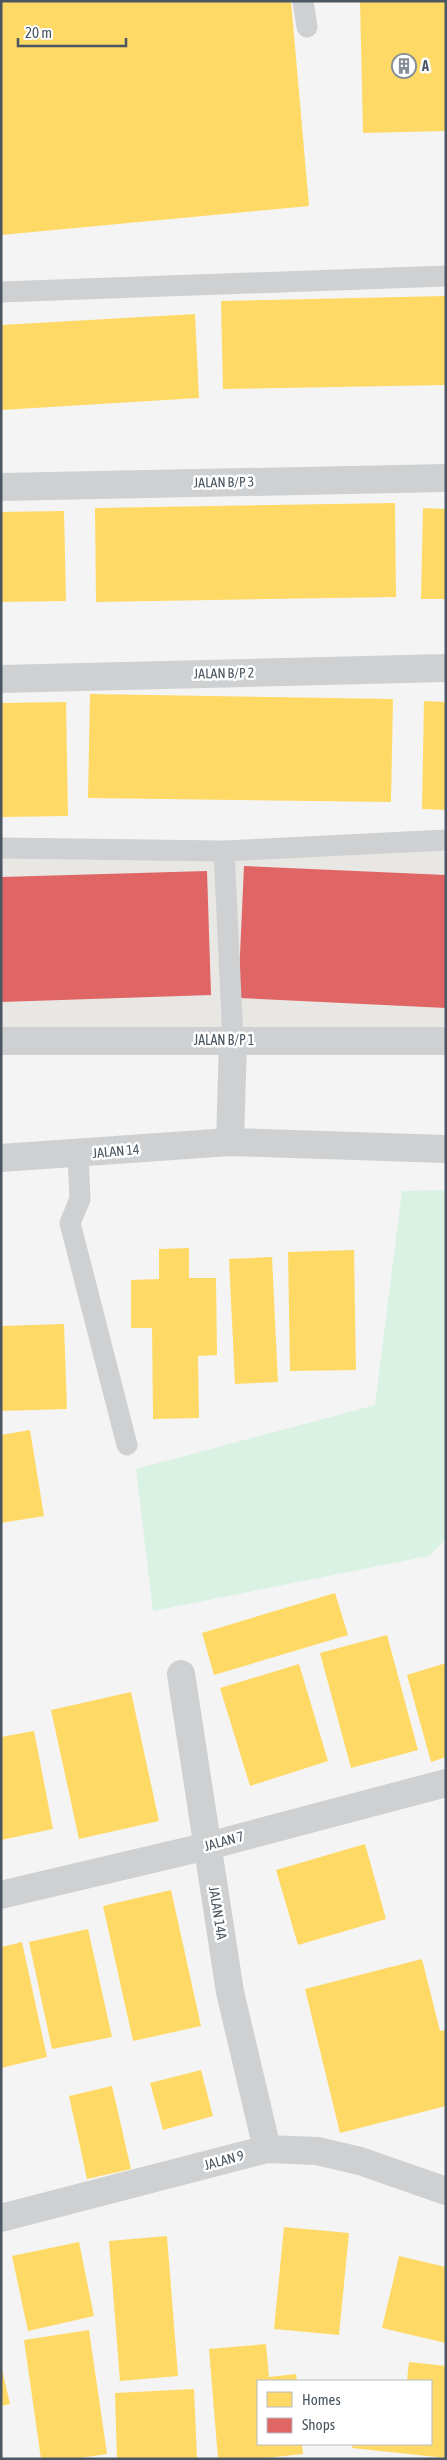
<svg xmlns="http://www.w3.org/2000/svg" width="447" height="2460" font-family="'Asap Condensed',sans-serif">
<rect width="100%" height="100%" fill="#f4f4f4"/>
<path fill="#e8e7e3" d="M446 838V1029L1 1028V847Z"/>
<path fill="#d9f2e3" d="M446 1190V1539L429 1556 153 1611 136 1469 375 1405 402 1191Z"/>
<path fill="#ffd966" d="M1 1H291L309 206 1 235Z
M360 1H446V131L363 133Z
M446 296V385L223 389 221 301Z
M195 314 199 398 1 410V325Z
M395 503 396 597 96 602 95 508Z
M423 508 446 509V599H421Z
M64 511 66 601 1 602V512Z
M90 694 393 699 391 802 88 798Z
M424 701 446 702V810L422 809Z
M66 702 68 816 1 817V703Z
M189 1248V1278H216L217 1355 198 1356 199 1418 153 1419 152 1328H131V1280L159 1279V1249Z
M354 1250 356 1370 290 1371 288 1252Z
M272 1257 278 1382 235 1384 229 1259Z
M64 1324 67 1409 1 1411V1326Z
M30 1430 44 1516 1 1523V1435Z
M335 1593 348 1635 214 1675 202 1633Z
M387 1635 418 1750 351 1768 320 1653Z
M446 1663V1757L431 1762 407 1675Z
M299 1664 328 1761 250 1786 220 1688Z
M131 1692 159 1821 79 1839 51 1710Z
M34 1731 53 1829 1 1840V1737Z
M365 1844 386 1919 298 1945 276 1870Z
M171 1890 201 2026 133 2041 103 1906Z
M88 1929 112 2037 52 2049 29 1942Z
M22 1942 47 2057 1 2068V1947Z
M422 1959 440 2031 446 2030V2106L340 2133 305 1989Z
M201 2070 213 2116 163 2130 150 2083Z
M112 2086 131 2169 87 2179 69 2096Z
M284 2227 349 2233 339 2335 274 2329Z
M167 2236 178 2376 120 2381 109 2241Z
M79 2242 94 2316 28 2331 12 2256Z
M399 2256 446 2267V2343L382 2328Z
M89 2330 107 2454 73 2459H41L24 2340Z
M266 2344 269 2377 296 2374 297 2381H258V2444H302L303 2454 256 2459H218L209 2349Z
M409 2362 446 2366V2458L352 2448 353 2444H431V2381H407Z
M1 2365 10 2404 1 2406Z
M194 2389 197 2459H117L115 2393Z"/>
<path fill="#e06666" d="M244 866 446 875V1008L238 998Z
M207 871 211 995 1 1002V877Z"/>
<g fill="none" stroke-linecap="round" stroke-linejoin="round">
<path stroke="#ced0d2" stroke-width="21" d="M303 1 307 27
M1 292 446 276
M1 848 224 851 446 840
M224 851 233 1040
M78 1154 80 1199 70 1223 127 1445"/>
<path stroke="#ced0d2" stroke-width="28" d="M1 487 446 478
M1 679 446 668
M1 1041H446
M230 1142 233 1040
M1 1158 230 1142 446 1149
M181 1674 230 1992 267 2149
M1 1895 208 1846 446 1783
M1 2218 267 2149 317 2151 360 2161 446 2191"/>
</g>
<defs>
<symbol id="building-ring" viewBox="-11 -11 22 22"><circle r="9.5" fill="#fff" stroke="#868d94" stroke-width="1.5"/><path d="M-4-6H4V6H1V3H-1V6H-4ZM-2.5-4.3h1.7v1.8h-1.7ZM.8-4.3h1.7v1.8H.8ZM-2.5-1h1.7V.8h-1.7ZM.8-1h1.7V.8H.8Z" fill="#868d94"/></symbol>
</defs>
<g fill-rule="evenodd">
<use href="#building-ring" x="390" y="52" width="28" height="28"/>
</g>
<g text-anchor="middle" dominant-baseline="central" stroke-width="5" stroke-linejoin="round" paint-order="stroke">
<g font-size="14" font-weight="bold" fill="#4a5661" stroke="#fff" text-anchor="start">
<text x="422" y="66">A</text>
</g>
<g font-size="14" fill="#4a5661" stroke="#fff">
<text transform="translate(224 482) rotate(-1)">JALAN B/P 3</text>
<text transform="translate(224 673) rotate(-1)">JALAN B/P 2</text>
<text x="224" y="1040">JALAN B/P 1</text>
<text transform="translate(116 1151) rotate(-5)">JALAN 14</text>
<text transform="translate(224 1841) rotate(-15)">JALAN 7</text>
<text transform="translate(218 1913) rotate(81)">JALAN 14A</text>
<text transform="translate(224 2160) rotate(-15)">JALAN 9</text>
</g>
</g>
<rect width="447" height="2460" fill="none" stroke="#4a5661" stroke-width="5"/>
<rect x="257" y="2380" width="175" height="65" fill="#ffffff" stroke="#b7bbc0"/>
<rect x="267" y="2392" width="25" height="15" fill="#ffd966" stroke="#b7bbc0"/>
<text x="302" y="2405" font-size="15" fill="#4a5661">Homes</text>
<rect x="267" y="2418" width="25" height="15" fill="#e06666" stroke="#b7bbc0"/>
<text x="302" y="2430" font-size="15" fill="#4a5661">Shops</text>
<path d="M18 38v8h108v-8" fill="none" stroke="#4a5661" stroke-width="2.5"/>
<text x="25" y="38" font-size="15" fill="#4a5661" stroke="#ffffff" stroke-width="4" paint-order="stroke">20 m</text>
</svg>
